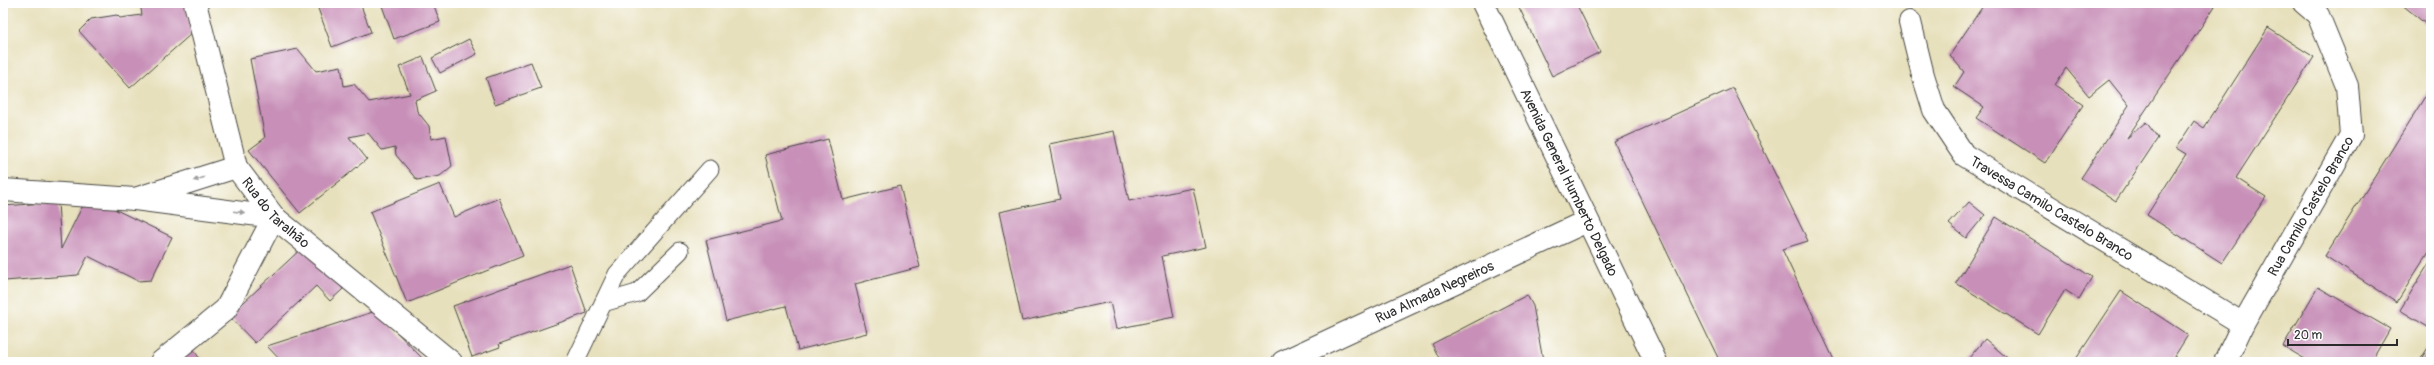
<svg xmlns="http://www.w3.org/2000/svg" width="2434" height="365" font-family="Pangolin,sans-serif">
<rect width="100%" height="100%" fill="#fff"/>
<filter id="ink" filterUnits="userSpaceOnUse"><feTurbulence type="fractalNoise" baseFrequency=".025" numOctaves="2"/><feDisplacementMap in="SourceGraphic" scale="8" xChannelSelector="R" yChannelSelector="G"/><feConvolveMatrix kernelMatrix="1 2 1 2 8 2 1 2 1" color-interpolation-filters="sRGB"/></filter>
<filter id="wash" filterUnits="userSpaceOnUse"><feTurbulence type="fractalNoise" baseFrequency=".012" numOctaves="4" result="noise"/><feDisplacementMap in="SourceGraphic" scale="16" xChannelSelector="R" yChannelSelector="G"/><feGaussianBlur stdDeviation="0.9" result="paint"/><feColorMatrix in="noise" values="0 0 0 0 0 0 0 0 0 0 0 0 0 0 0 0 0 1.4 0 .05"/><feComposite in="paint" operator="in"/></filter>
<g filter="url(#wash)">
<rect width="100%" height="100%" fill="#e7e0bc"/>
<g id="blocks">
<path fill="#c890b8" d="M140 3H186L191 34 130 88 79 31 91 19 117 15 120 18 142 15Z
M316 3H360L371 32 332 47Z
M381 3H433L440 22 394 39Z
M1517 3H1576L1600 52 1552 76Z
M1985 3H2211L2215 6 2127 138 2146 122 2158 138 2116 201 2081 178 2129 105 2109 80 2089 96 2066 68 2055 85 2083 105 2045 163 1976 118 1984 107 1954 87 1964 72 1950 55Z
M2400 3H2431V19L2427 25Z
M2268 28 2314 57 2236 178 2266 197 2222 263 2147 215 2186 154 2176 148 2194 121 2204 128Z
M469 39 477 54 440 73 432 58Z
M298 49 316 71 341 66 344 86 354 84 369 102 410 94 399 67 423 57 436 91 415 100 417 111 429 126 431 139 446 136 452 166 440 176 417 180 396 155 395 147 382 150 368 133 349 137 367 159 300 213 249 150 265 138 250 59Z
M531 62 541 88 495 104 486 78Z
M2431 87V248L2397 302 2325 256Z
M1733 88 1808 241 1782 249 1835 362H1720L1614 142Z
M1114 131 1129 201 1193 188 1206 247 1162 256 1174 317 1116 329 1110 302 1022 321 999 212 1060 199 1049 144Z
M828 139 843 200 900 186 920 267 855 284 867 333 798 350 786 306 726 321 706 240 782 221 765 155Z
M440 184 454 217 499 198 523 256 407 303 370 212Z
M58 202 61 249 82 207 106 205 172 237 151 280 138 281 88 256 78 275 5 281 3 284V206Z
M1969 202 1985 215 1966 238 1949 224Z
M1996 217 2092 277 2079 299 2065 290 2038 334 1956 283Z
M303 247 343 289 330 301 316 286 255 343 229 316Z
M2431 260V329L2400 310Z
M570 264 587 313 499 344 500 347 472 357 453 306Z
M2318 287 2390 329 2371 362H2310L2283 346Z
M2121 291 2188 335 2171 362H2074Z
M1527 295 1533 306 1542 355 1546 362H1441L1432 344Z
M376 311 426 362H312L309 359 300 362H282L267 346Z
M1985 339 2012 362H1972L1968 359Z
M2431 343V362H2419Z
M191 346 202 362H166Z"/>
</g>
</g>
<g filter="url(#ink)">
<use href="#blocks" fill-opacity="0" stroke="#474641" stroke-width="1"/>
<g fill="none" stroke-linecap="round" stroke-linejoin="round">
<defs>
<path id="service" d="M603 303 637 293 680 251
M575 362 617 274 710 169"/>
<g id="minor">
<path id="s1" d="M195 3 236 167 274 217 451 362"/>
<path id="s2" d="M1910 22 1923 75 1934 110 1964 155 2243 324"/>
<path d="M3 190 135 199"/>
<path d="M161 362 226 309 274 217 135 199 236 167"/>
<path id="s3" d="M1283 362 1587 221"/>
<path id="s4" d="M2225 362 2243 324 2351 135 2347 86 2318 15 2304 3"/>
</g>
<g id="tertiary">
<path id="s5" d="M1483 3 1656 362"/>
</g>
</defs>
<use href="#service" stroke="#474641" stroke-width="19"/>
<use href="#minor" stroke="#474641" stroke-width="24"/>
<use href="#tertiary" stroke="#474641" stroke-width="24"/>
<use href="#service" stroke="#fff" stroke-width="17"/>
<use href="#minor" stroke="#fff" stroke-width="22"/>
<use href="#tertiary" stroke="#fff" stroke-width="22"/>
</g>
<defs><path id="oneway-solid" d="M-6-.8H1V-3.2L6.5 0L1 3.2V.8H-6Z"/></defs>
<g fill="#a0a0a0">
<use href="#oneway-solid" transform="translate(199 179) rotate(163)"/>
<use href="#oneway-solid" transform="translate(239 212) rotate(7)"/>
</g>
</g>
<g text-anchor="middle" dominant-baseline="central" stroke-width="3.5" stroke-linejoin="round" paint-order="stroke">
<g font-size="14" fill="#2b2b2b" stroke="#fff">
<text stroke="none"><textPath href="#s5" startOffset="199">Avenida General Humberto Delgado</textPath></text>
<text stroke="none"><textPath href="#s4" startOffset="178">Rua Camilo Castelo Branco</textPath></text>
<text stroke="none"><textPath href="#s2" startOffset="248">Travessa Camilo Castelo Branco</textPath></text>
<text stroke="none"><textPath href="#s1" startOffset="230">Rua do Taralhão</textPath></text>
<text stroke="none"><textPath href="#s3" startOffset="167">Rua Almada Negreiros</textPath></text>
</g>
</g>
<rect width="2434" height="365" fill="none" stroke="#fff" stroke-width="16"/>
<path d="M2288 339v6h109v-6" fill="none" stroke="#2b2b2b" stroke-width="2"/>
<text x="2294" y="339" font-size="12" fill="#2b2b2b" stroke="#ffffff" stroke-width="3" paint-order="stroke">20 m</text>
</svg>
